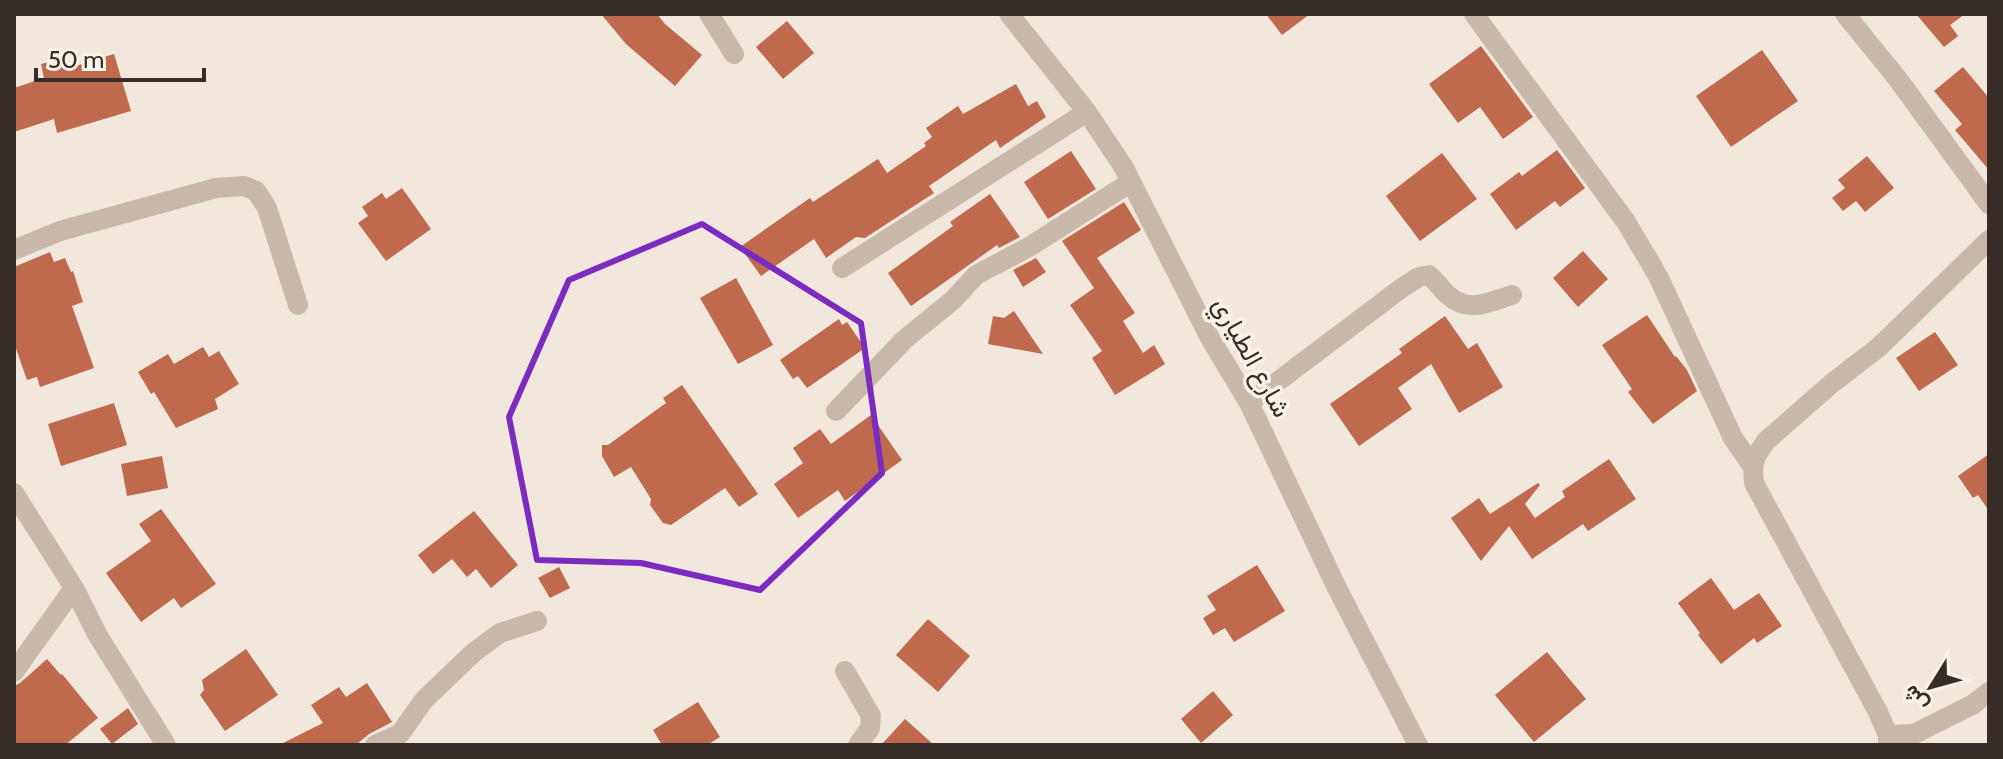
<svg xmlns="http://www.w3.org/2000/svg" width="2003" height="759" font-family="Cabin,Vazirmatn,sans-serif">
<rect width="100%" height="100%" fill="#f1e7dd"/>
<path fill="#bf694d" d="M601 14H657L665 24 702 55 675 86 626 44Z
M1266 14H1310L1282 35Z
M1916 14H1965L1950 25 1958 36 1944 47Z
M787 21 814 53 783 79 756 47Z
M1481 46 1533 117 1503 139 1480 107 1458 123 1429 84Z
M1762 50 1798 101 1731 147 1696 96Z
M114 54 131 111 57 133 54 119 14 132V88L44 78 41 64 63 59 66 69Z
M1963 67 1989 98V170L1955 130 1962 124 1934 91Z
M1016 84 1028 106 1037 101 1046 117 1000 148 996 140 929 186 934 193 865 238 856 237 826 258 814 239 761 276 740 247 810 198 813 202 878 159 887 173 926 146 924 143 932 137 926 128 958 106 963 114Z
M1557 150 1585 188 1560 207 1555 201 1516 230 1490 194 1519 172 1522 176Z
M1071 151 1096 189 1048 219 1024 182Z
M1442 153 1477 199 1420 241 1386 196Z
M1867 156 1894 188 1865 212 1856 201 1843 211 1832 198 1845 188 1838 180Z
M402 188 431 229 386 261 358 223 368 216 362 207 382 193 386 199Z
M990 194 1020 237 999 248 997 245 911 306 888 273 953 226 950 222Z
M1124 202 1141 230 1097 258 1135 313 1123 321 1143 353 1154 345 1165 364 1115 395 1092 358 1102 351 1070 305 1094 288 1062 241Z
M1583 251 1608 279 1578 307 1553 278Z
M50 252 54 262 65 258 71 272 73 271 83 302 72 306 94 368 40 387 37 377 27 380 14 343V267Z
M1036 258 1046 272 1023 287 1013 270Z
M736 278 773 345 738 364 700 298Z
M1014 311 1043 354 988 344 993 316 1004 318Z
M1647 315 1675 357 1676 356 1687 370 1697 391 1653 424 1628 392 1632 389 1602 345Z
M1445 316 1468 349 1477 343 1503 387 1459 413 1431 364 1398 388 1412 409 1359 446 1330 404 1402 353 1399 349Z
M839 319 842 325 847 322 865 348 807 388 798 376 793 379 780 360Z
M1935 332 1958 365 1919 391 1896 358Z
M203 347 209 357 219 351 239 384 215 399 218 409 176 428 154 392 151 394 138 372 168 354 174 364Z
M682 385 758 494 739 507 725 488 671 525 663 523 650 505 651 499 631 467 614 477 602 456V445H608L666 403 663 398Z
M114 403 127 445 61 466 48 424Z
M871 415 902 460 845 501 838 490 798 518 774 484 803 463 793 448 820 429 831 444Z
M1989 454V511L1978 495 1973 498 1958 476Z
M162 456 168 488 127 496 121 464Z
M1609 459 1636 499 1588 531 1583 524 1532 559 1509 526 1481 561 1451 518 1479 498 1490 514 1538 483 1540 485 1525 504 1535 518 1565 497 1562 491Z
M161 509 216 584 181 608 174 598 141 622 106 573 151 541 139 524Z
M474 511 518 565 491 588 476 569 467 577 452 559 433 574 418 555Z
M1257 565 1285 611 1234 642 1225 628 1213 635 1203 618 1216 610 1207 596Z
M559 567 570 588 550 598 538 578Z
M1711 578 1734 610 1759 593 1782 626 1757 643 1754 638 1721 664 1698 635 1700 633 1678 603Z
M928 619 970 656 938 692 896 655Z
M246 649 278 695 225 731 200 695 204 690 202 680Z
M1547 652 1586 699 1534 742 1495 695Z
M47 659 61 675 62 674 98 718 65 745H14V686L20 683Z
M367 683 392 722 369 734 356 745H279L323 723 311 705 339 687 346 697Z
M1213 691 1233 715 1201 743 1181 719Z
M698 702 720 737 707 745H662L653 730Z
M128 708 138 724 112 744 100 729Z
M905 719 934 745H881Z"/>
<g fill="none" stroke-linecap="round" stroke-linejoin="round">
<path stroke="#c8b8a9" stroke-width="20" d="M709 14 734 54
M1009 14 1087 112 1123 166 1210 338 1249 403 1337 588 1418 745
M1474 14 1626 222 1658 276 1733 438 1753 467
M1845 14 1897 78 1989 204
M14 250 60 231 216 188 244 186 256 191 267 208 298 305
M842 268 1087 112
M1249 403 1403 287 1419 277 1429 275C1436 281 1441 289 1448 295 1468 314 1489 302 1512 295
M836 411 905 339 953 300 976 275 1029 247 1131 182
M14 493 74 588 97 634 166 745
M845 671 871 716 870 728 858 745
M14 672 74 588
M1888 735 1914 734 1972 705 1989 692
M375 745 400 734 424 700 473 653 500 633 537 621
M1888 745V735L1878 712 1754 483 1753 467 1756 456 1766 441 1831 384 1879 347 1989 240"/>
</g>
<path fill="none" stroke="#7b2cbf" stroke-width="6" stroke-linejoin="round" d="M702 224 861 323 882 473 760 590 641 563 537 560 509 417 569 280Z"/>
<g text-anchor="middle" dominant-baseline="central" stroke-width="7" stroke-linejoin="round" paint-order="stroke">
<g font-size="26" fill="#362d29" stroke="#f9f2e9">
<text transform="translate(1252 357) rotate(61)">شارع الطياري</text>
</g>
</g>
<rect width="2003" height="759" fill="none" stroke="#362d29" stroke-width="32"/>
<g transform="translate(1931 687) rotate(233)" stroke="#f9f2e9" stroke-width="6" paint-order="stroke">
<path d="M0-6L14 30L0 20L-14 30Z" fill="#362d29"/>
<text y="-12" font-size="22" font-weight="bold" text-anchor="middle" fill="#362d29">ش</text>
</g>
<path d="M36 68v12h168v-12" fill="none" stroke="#362d29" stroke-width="4"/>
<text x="48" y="68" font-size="24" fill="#362d29" stroke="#f9f2e9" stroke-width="6" paint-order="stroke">50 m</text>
</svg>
